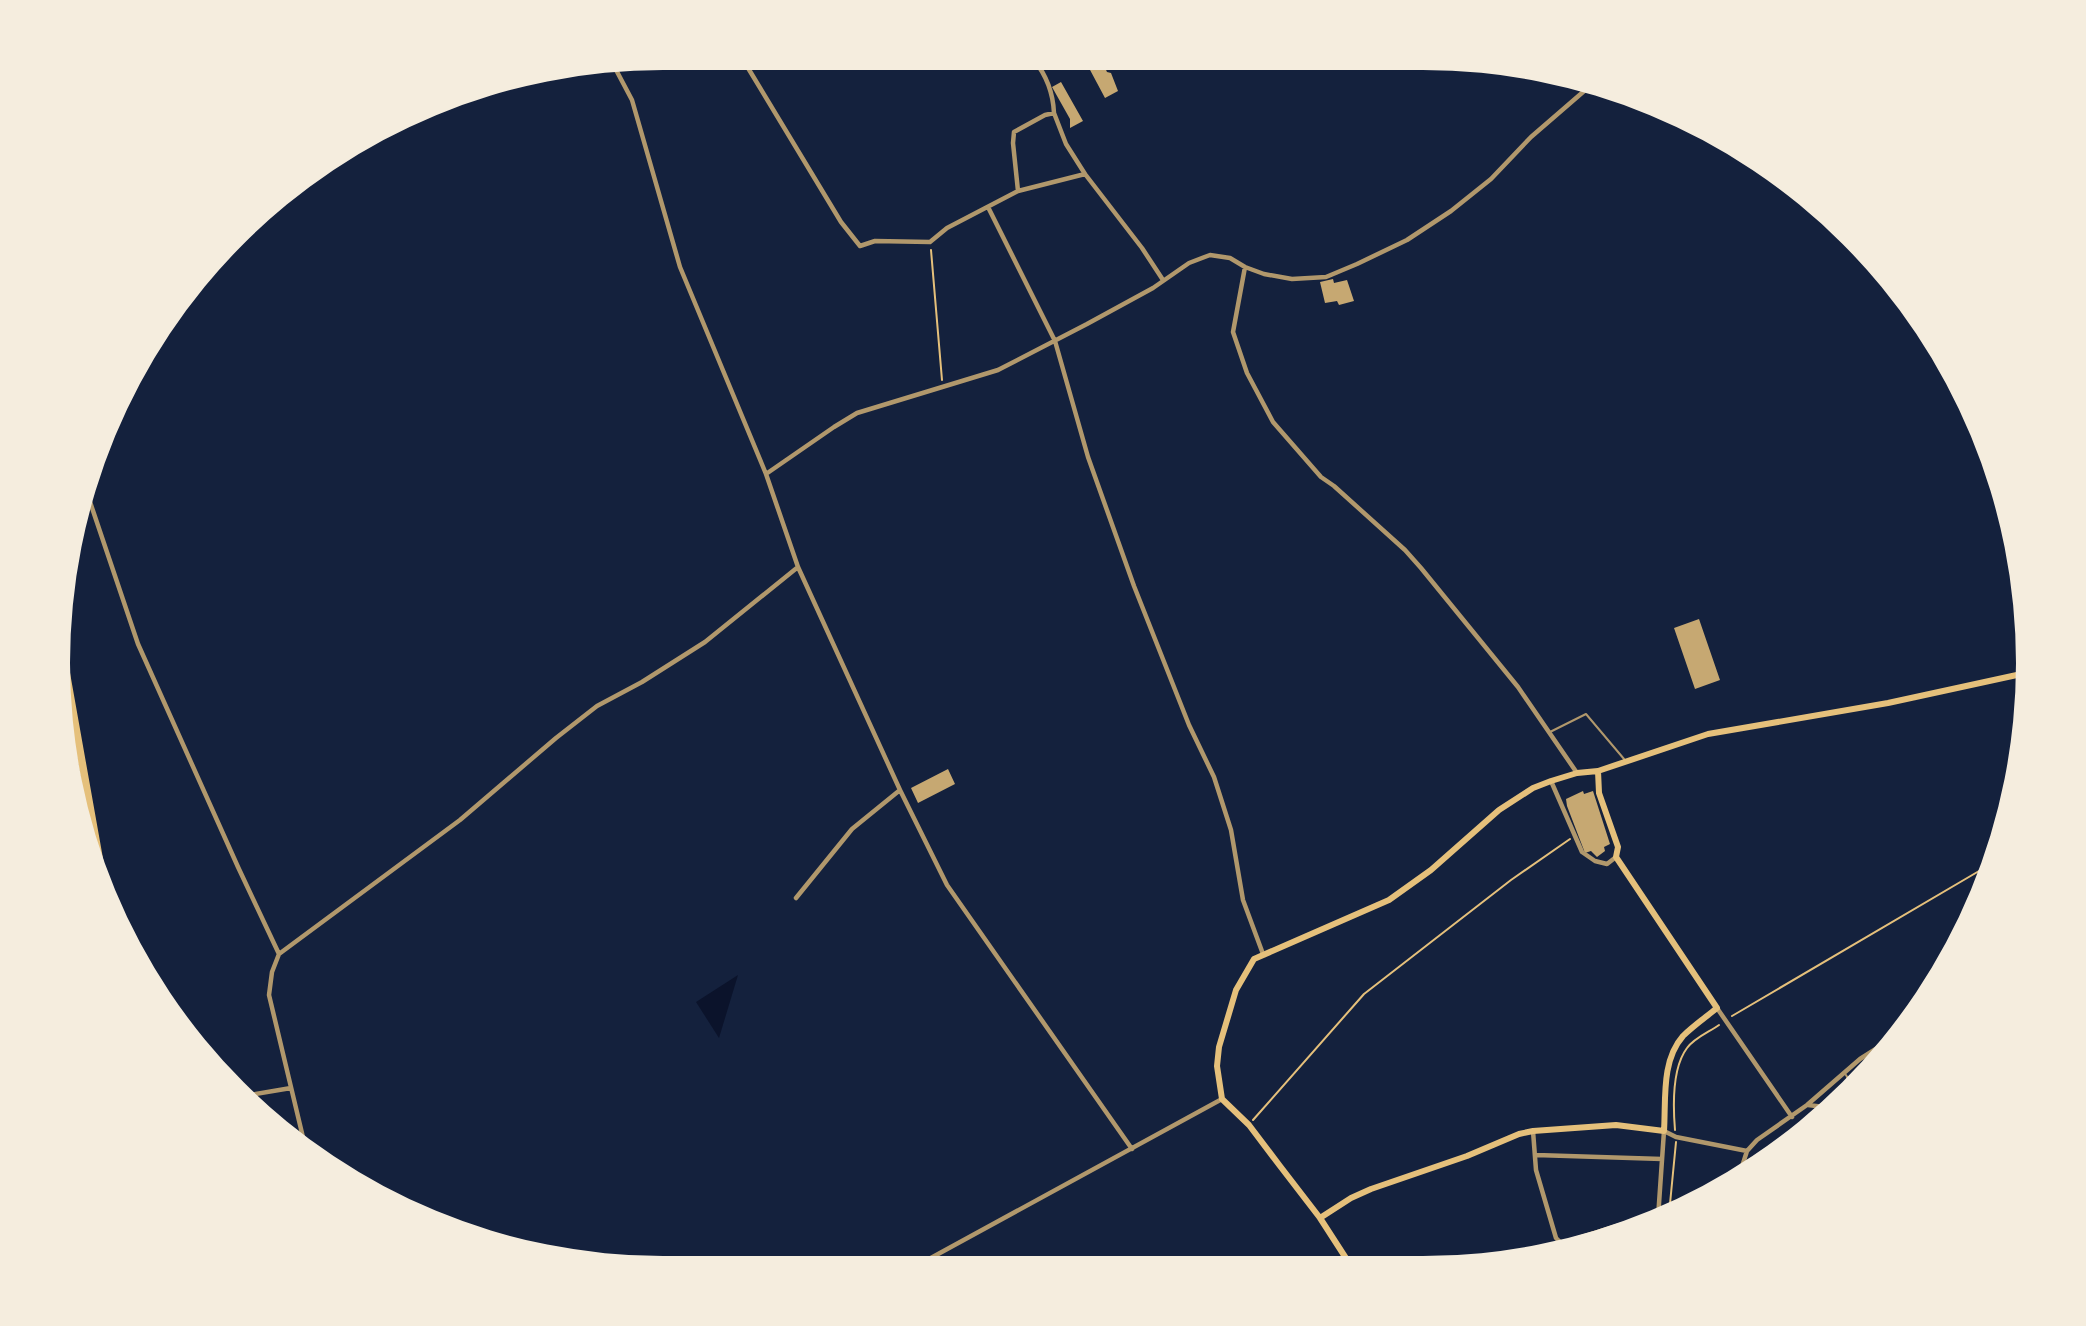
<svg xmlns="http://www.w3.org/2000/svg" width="2086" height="1326" font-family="'PT Sans',sans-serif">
<rect width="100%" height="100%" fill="#14213d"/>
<path fill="#0b132b" d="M738 975 719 1038 696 1002Z"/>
<path fill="#c6a872" d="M1102 61 1107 72 1111 73 1118 91 1105 98 1089 68Z
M1061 82 1083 121 1070 128V119L1052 87Z
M1333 279 1334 283 1347 280 1354 301 1339 305 1337 301 1325 303 1320 282Z
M1699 619 1720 680 1695 689 1674 628Z
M948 769 955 784 918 803 911 788Z
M1583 791 1584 794 1593 791 1610 844 1604 847 1605 851 1597 857 1591 851 1585 853 1567 806 1566 799Z"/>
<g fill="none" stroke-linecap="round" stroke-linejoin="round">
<path stroke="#e5c07b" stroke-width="2" d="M931 250 942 380
M1732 1016 1991 864
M1253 1120 1364 994 1511 880 1570 839
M1675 1130C1673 1106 1672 1068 1687 1048 1694 1038 1709 1032 1719 1025
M1669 1214 1676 1142
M1565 1241 1632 1220 1645 1223"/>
<path stroke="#b1986c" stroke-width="2" d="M1550 732 1586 714 1624 759
M1846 1075 1852 1086"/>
<path stroke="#b1986c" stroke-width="4.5" d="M742 58 841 222 860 246 875 241 930 242 947 228 1018 191 1085 174 1142 248 1163 280
M1034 60C1047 76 1053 92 1054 113
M614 66 632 100 680 267 766 474 798 567 900 790 947 885 1132 1149
M1018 191 1013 143 1014 132 1045 115 1054 113 1066 144 1085 174
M988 207 1055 341 1088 457 1134 586 1189 725 1214 777 1231 830 1243 900 1263 954
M1245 267 1233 332 1247 373 1273 422 1321 477 1334 486 1405 550 1421 568 1518 687 1577 773
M766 474 834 427 857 413 998 370 1087 324 1153 288 1189 263 1210 255 1230 258 1245 267 1264 274 1292 279 1326 277 1357 264 1407 240 1451 211 1491 179 1531 137 1590 86
M86 490 138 644 238 867 279 954
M1551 781 1582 852 1595 861 1607 864 1616 857
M796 898 852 829 900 790
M1717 1008 1792 1117
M250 1095 291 1088
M1808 1105 1832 1108
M1533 1131 1536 1170 1556 1238 1560 1242
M306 1150 269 995 272 972 279 954 460 820 556 738 597 706 642 682 705 642 798 567
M1536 1155 1662 1159
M1740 1173 1747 1151 1757 1140 1807 1105 1860 1059 1904 1031
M1658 1218 1664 1131 1676 1137 1747 1151
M918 1265 1222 1099"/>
<path stroke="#e5c07b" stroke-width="6" d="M1320 1218 1351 1198 1371 1189 1467 1156 1519 1134 1533 1131 1616 1125 1664 1131C1666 1100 1661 1061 1683 1036 1693 1026 1706 1017 1717 1008L1616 857 1618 847 1599 793 1598 771
M1351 1266 1320 1218 1280 1166 1249 1125 1222 1099 1217 1066 1219 1047 1236 990 1254 959 1389 900 1431 870 1499 810 1533 788 1551 781 1577 773 1598 771 1708 734 1888 703 2026 673"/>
<path stroke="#e5c07b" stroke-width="8" d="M61 645 101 870"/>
</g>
<path d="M0 0H2086V1326H0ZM663 70H1423A593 593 0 0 1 2016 663V663A593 593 0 0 1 1423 1256H663A593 593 0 0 1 70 663V663A593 593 0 0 1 663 70Z" fill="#f5edde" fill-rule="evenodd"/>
</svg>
